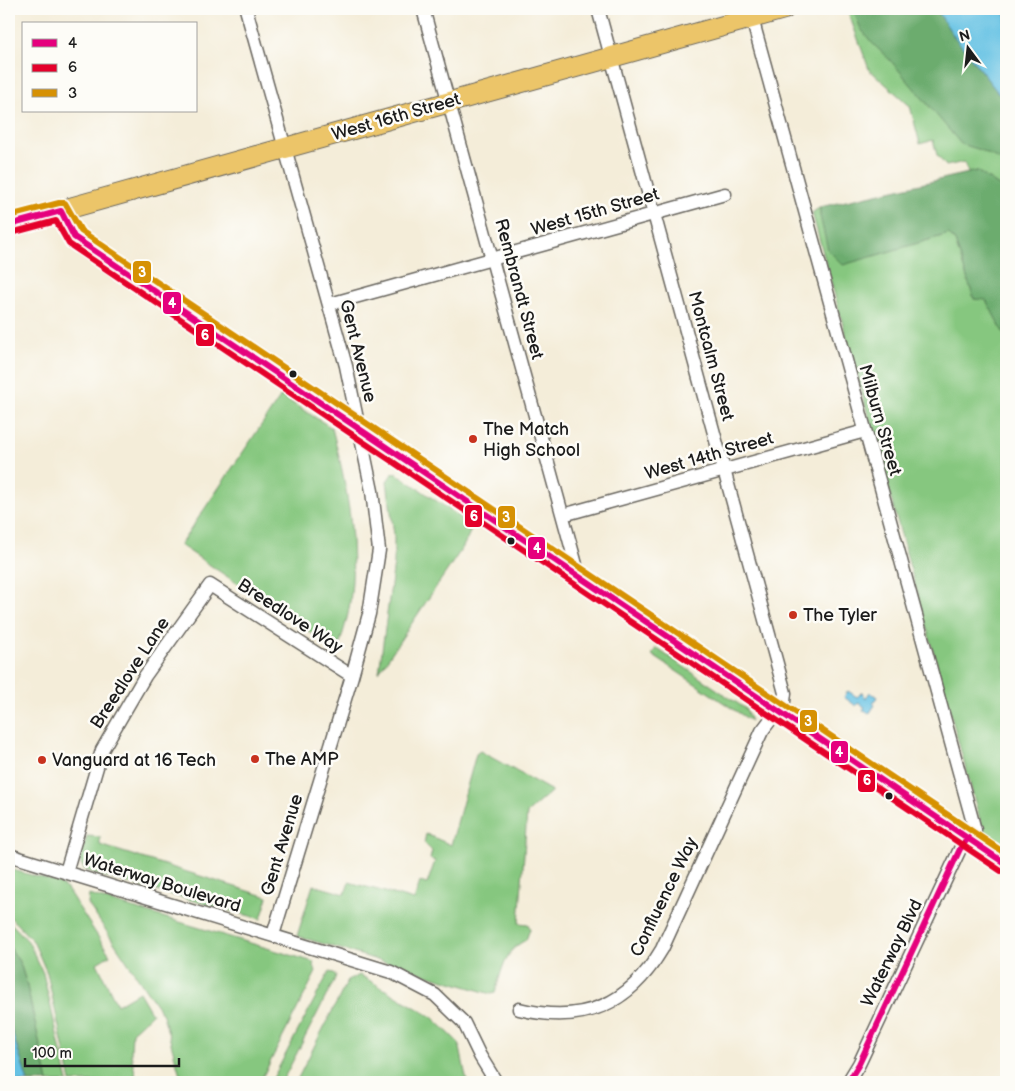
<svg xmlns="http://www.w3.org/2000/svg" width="1015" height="1091" font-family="'Balsamiq Sans',sans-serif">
<rect width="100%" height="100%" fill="#fdfcf7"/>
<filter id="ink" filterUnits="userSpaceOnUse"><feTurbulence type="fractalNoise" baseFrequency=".02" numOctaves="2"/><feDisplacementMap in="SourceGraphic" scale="10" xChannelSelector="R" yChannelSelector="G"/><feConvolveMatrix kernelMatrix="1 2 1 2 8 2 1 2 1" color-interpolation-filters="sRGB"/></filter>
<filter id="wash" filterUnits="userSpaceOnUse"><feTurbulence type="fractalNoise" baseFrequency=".0096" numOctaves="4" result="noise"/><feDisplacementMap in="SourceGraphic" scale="20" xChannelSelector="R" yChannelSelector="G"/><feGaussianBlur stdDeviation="1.12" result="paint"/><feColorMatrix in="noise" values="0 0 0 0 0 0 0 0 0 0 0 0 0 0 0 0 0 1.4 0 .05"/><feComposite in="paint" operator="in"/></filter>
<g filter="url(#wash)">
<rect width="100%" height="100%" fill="#f4edd9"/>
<path fill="#86c77f" stroke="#51724e" d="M847 9H1006V191L977 171 968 173 964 162 946 166 937 155 933 140 920 144 910 106 872 72H870Z
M820 207V216L843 264 949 234 955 241 974 299H986L1006 338V853L987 840 983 831 812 213Z
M281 396 332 428C347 486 358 542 350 602 348 619 342 635 338 651L180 545Z
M396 473 473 526 463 547 379 672 394 563V535L387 481 392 474Z
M656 648 746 709 751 721 652 655Z
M480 751 552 791 527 813 519 923 528 924 530 929 526 940C504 951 502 970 495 993L491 994 297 936 313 885 345 894 349 882 414 900 420 882 427 884 435 861 430 859 432 851 424 843 426 834 451 845 476 754Z
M87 836 100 837V845L268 897 261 919 98 875 84 869 79 860Z
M9 869 57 882 67 889 110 955 97 963 117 1005 139 992 152 1014 132 1032 131 1054 137 1082H71L47 973 33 941 9 916Z
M89 895 314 962 313 966 316 972 260 1082H182L163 1015 88 904Z
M9 921 28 941 43 973 68 1082H48L26 982 20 963 9 946Z
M329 972 334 973 336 977 282 1082H271Z
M360 975 432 1017 459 1043 467 1082H296L348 980Z"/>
<path fill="#6cac6e" stroke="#446445" d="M853 9H936L953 35 1006 103V163L981 150 961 144 891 61 872 43 861 29Z
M977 171 1006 191V338L986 300 974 299 955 241 949 234 843 265 828 250 820 216V207Z
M9 946 20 963 26 982 48 1082H28L9 1022Z"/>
<path fill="#66c2e4" stroke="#416f80" d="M936 9H1006V103L953 35Z
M848 691 857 697 862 692 866 698 870 692 877 697 873 703 875 705 869 714 863 710 865 707 858 703 856 706 844 697Z
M9 1022 28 1082H9Z"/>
</g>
<g filter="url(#ink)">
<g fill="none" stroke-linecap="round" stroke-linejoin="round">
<defs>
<path id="street" d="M246 9 346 366 372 491 379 550 369 614 352 676 273 935
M423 9 580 579
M750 11 975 830 960 849 859 1064 848 1082
M330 304 725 194
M563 515 865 431
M9 855 391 972 435 995 464 1023 480 1056 496 1082
M66 872 102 750 145 676 210 585 352 676
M519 1009C583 1025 629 1005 662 949L762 731 784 702 785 693 598 9"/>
<path id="secondary" d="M61 211 74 237 1006 864"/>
<path id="primary" d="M9 225 784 9"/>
</defs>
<use href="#street" stroke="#68655e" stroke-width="15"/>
<use href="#secondary" stroke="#68655e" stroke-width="20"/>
<use href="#primary" stroke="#68655e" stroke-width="22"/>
<use href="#street" stroke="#fff" stroke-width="12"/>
<use href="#secondary" stroke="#f7e8c3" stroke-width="18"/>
<use href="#primary" stroke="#ecc569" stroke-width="20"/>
<defs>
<path id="bus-1" d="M9 225 61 211 74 237 1006 864
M848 1082 859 1064 960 849 968 838"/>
<path id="bus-2" d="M11 233 56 221 69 244 1001 871"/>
<path id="bus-3" d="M9 216 59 203H65L81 231 1006 854"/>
</defs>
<use href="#bus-1" stroke="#fdfcf7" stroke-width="10"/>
<use href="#bus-2" stroke="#fdfcf7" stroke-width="10"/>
<use href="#bus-3" stroke="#fdfcf7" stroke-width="10"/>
<use href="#bus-1" stroke="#e5007d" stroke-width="6"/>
<use href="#bus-2" stroke="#e4002b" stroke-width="6"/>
<use href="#bus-3" stroke="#d69104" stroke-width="6"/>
</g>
</g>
<g fill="#1c1c1c" stroke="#fdfcf7" stroke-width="2">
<circle cx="293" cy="374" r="4.5"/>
<circle cx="511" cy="541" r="4.5"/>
<circle cx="889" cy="796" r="4.5"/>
</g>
<g fill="#c8321e" stroke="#fdfcf7" stroke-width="2">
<circle cx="473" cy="439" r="5"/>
<circle cx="793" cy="615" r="5"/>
<circle cx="255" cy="759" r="5"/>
<circle cx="42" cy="760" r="5"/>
</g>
<g text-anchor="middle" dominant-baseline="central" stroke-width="5" stroke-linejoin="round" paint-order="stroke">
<g font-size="18" fill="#1c1c1c" stroke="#fdfcf7">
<text transform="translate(396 117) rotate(-16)">West 16th Street</text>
<text transform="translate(595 212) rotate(-16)">West 15th Street</text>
<text transform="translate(519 289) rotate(75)">Rembrandt Street</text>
<text transform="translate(358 351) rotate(76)">Gent Avenue</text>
<text transform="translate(711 356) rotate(75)">Montcalm Street</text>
<text transform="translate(880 420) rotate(74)">Milburn Street</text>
<text transform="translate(709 456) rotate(-16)">West 14th Street</text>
<text transform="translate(290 616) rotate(33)">Breedlove Way</text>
<text transform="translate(130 673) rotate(-57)">Breedlove Lane</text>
<text transform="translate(282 845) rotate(-73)">Gent Avenue</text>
<text transform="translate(162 883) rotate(17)">Waterway Boulevard</text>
<text transform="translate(664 897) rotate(-64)">Confluence Way</text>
<text transform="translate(892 953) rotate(-64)">Waterway Blvd</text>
</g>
<g font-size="18" fill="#1c1c1c" stroke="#fdfcf7" text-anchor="start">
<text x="483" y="429">The Match<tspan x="483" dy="21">High School</tspan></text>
<text x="803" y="615">The Tyler</text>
<text x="265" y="759">The AMP</text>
<text x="52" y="760">Vanguard at 16 Tech</text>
</g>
</g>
<g stroke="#fdfcf7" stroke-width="2">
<rect x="132" y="260" width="20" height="24" rx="5" fill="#d69104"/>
<rect x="162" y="291" width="20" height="24" rx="5" fill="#e5007d"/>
<rect x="195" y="323" width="20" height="24" rx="5" fill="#e4002b"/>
<rect x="464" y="504" width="19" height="24" rx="5" fill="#e4002b"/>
<rect x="497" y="505" width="19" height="24" rx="5" fill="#d69104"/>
<rect x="527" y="536" width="19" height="24" rx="5" fill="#e5007d"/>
<rect x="799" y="709" width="19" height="24" rx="5" fill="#d69104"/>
<rect x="830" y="740" width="19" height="24" rx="5" fill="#e5007d"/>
<rect x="857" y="769" width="19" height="24" rx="5" fill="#e4002b"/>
</g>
<g font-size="14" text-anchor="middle" font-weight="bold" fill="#fff">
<text x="142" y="277">3</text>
<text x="172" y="308">4</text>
<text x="205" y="340">6</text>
<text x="474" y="521">6</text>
<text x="506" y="522">3</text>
<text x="537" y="553">4</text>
<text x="808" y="726">3</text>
<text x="839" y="757">4</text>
<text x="867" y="785">6</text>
</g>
<rect width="1015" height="1091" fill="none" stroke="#fdfcf7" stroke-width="30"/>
<rect x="22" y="22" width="175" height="90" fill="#fdfcf7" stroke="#a3a29f"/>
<rect x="32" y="39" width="25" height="8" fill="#e5007d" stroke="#a3a29f"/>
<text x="68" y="48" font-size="15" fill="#1c1c1c">4</text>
<rect x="32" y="64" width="25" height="8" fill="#e4002b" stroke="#a3a29f"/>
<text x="68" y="72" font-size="15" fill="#1c1c1c">6</text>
<rect x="32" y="89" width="25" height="8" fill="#d69104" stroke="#a3a29f"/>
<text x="68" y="98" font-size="15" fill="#1c1c1c">3</text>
<g transform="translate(968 48) rotate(345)" stroke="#fdfcf7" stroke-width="4" paint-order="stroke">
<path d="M0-4L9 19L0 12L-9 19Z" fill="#1c1c1c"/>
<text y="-8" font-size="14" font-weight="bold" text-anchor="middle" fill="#1c1c1c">N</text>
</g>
<path d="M25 1058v8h154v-8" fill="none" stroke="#1c1c1c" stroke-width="2.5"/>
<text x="32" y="1058" font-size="15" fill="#1c1c1c" stroke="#fdfcf7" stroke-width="4" paint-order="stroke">100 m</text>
</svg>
